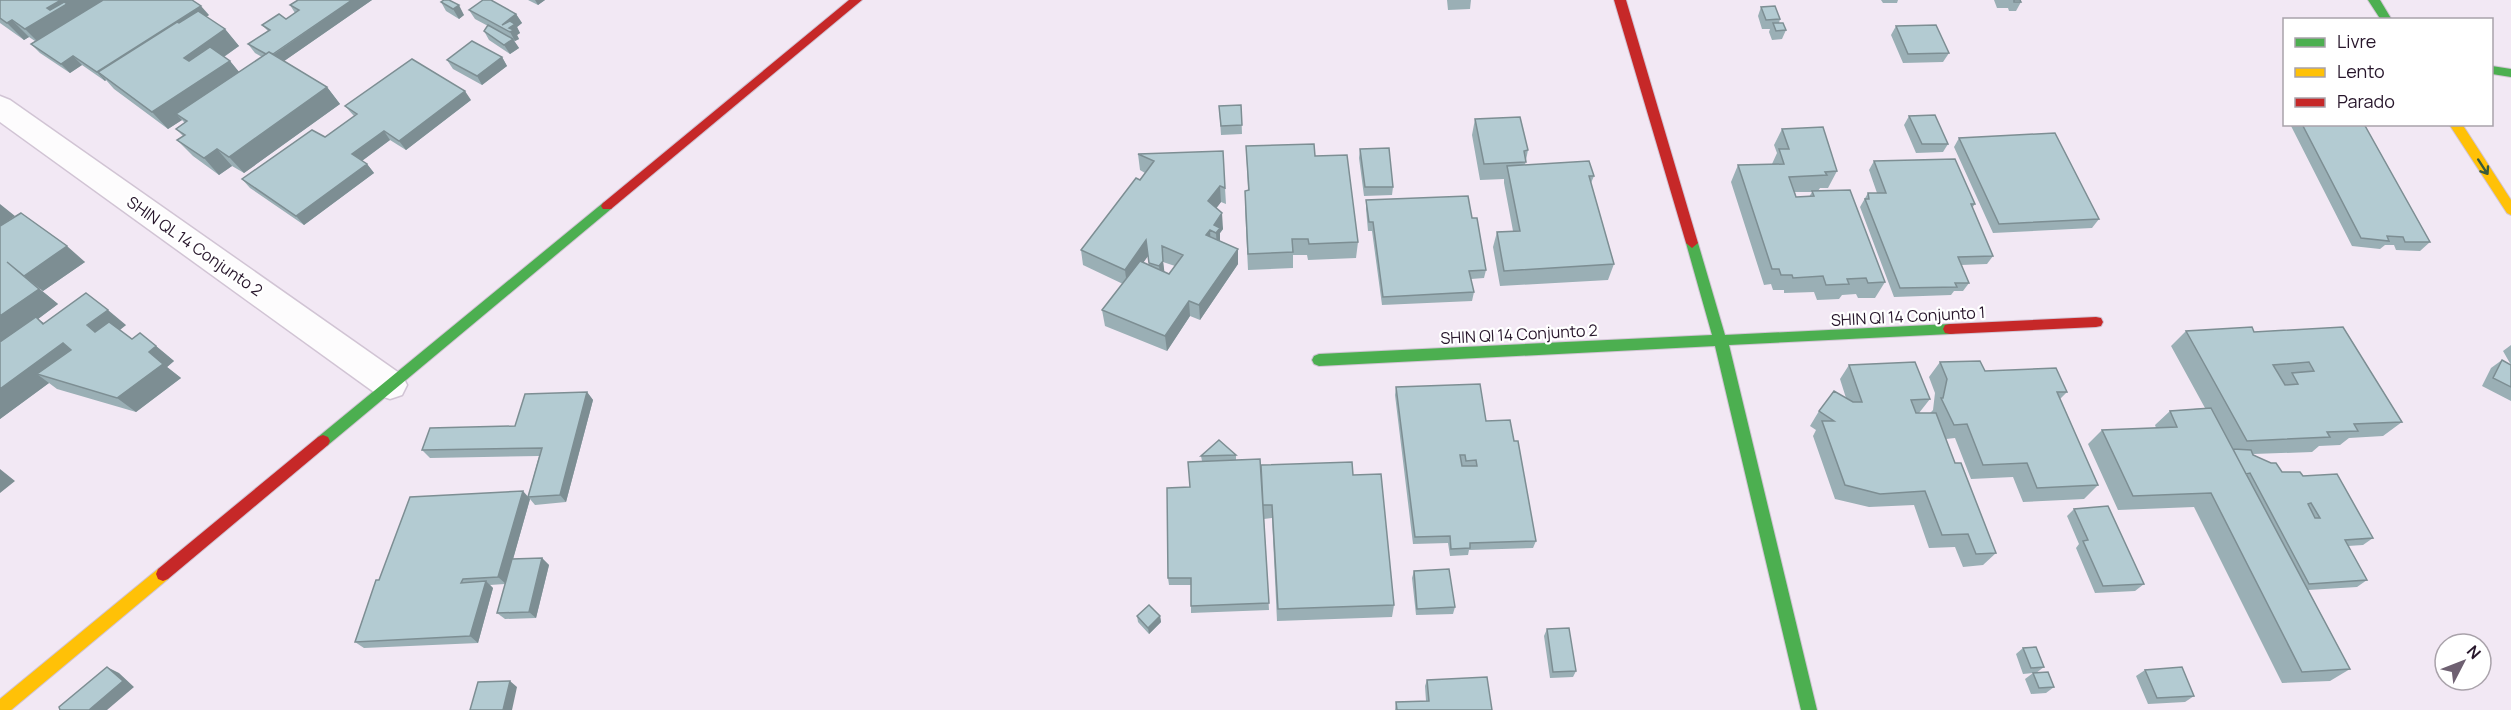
<svg xmlns="http://www.w3.org/2000/svg" width="2511" height="710" font-family="Manrope,sans-serif">
<rect width="100%" height="100%" fill="#f2e8f4"/>
<g fill="none" stroke-linecap="round" stroke-linejoin="round">
<defs>
<path id="street" d="M0 96 10 100 402 375 407 385 402 395 390 399 378 395 0 122Z"/>
<path id="fast" d="M2368 0H2380L2392 20H2381Z
M2492 66 2511 69V77L2492 74Z
M607 201 613 206 611 209 328 445 323 447 318 445 316 441 318 437 603 203Z
M1692 238 1698 243 1725 335 1950 324 1955 325 1957 329 1955 333 1950 334 1729 345 1817 710H1801L1715 346 1319 366 1314 364 1312 360 1314 356 1319 354 1712 335 1686 243Z"/>
<path id="slow" d="M2449 124H2462L2511 200V215L2507 213Z
M163 567 168 569 170 574 168 579 11 710H0V699L158 569Z"/>
<path id="jam" d="M849 0H862L611 209H603L601 206 603 203Z
M1614 0H1626L1698 243 1692 248 1686 243Z
M2096 317 2101 318 2103 322 2101 326 2096 327 1950 334 1945 333 1943 329 1945 325 1950 324Z
M323 435 328 437 330 441 328 445 168 579 163 581 158 579 156 574 158 569 318 437Z"/>
</defs>
<use href="#street" stroke="#d1c4d4" stroke-width="3"/>
<use href="#fast" stroke="#d1c4d4" stroke-width="2"/>
<use href="#slow" stroke="#d1c4d4" stroke-width="2"/>
<use href="#jam" stroke="#d1c4d4" stroke-width="2"/>
<use href="#street" fill="#fdfcfd" fill-rule="evenodd"/>
<use href="#fast" fill="#4caf50" fill-rule="evenodd"/>
<use href="#slow" fill="#ffc107" fill-rule="evenodd"/>
<use href="#jam" fill="#c62828" fill-rule="evenodd"/>
</g>
<path fill="#9aafb5" fill-rule="evenodd" d="M0 0 209 15 206 17 225 29 239 46 224 57 230 61 239 72 262 57 255 53 248 44 268 31 262 25 286 19 295 13 290 5 298 0H372L284 61 327 87 340 104 244 173 232 166 219 175 193 156 177 140 183 136 176 129 185 123 182 120 168 129 114 89 106 80 105 81 82 65 70 73 40 53 31 44 35 41 29 37 24 40 0 23Z
M528 0H545L538 5Z
M1447 0H1471L1470 9 1448 10Z
M1881 0H1898L1897 3H1883Z
M1994 0H2020L2021 2 2016 11H2009L2008 8H1997Z
M441 2 464 15 459 19 446 11Z
M1761 7 1780 19 1779 23 1786 30 1782 39 1772 40 1769 32 1770 29H1762L1758 16Z
M469 10 516 14 522 23 517 27 520 33 517 35 519 39 515 41H514L519 48 510 54 489 40 484 31 488 26 475 19Z
M1896 26 1949 53 1943 62 1903 63 1891 35Z
M502 57 507 66 482 85 453 69 447 60Z
M471 100 406 150 390 140 362 161 367 164 374 173 304 225 250 188 242 179 325 137 354 116 345 106Z
M1241 105 1242 134 1221 135 1219 106Z
M1909 116 1948 144 1943 152 1916 153 1904 125Z
M1475 119 1528 150 1525 165 1594 176 1591 183 1614 264 1608 280 1500 286 1493 247 1497 232 1513 231 1504 183V179L1480 180 1472 135Z
M2290 124H2364L2430 242 2420 251 2396 250 2394 245H2385L2380 249 2352 246Z
M1782 129 1837 171 1828 188H1820L1818 191 1885 282 1875 298H1858L1856 294 1842 295 1839 299 1817 300 1814 292 1784 293V290H1773L1771 284 1764 285 1731 182 1738 165 1772 164 1777 153 1774 145ZM1795 192H1812L1809 197H1796Z
M1959 138 2099 219 2092 228 1993 233 1954 147Z
M1246 146 1315 156 1358 242 1356 258 1308 260 1307 255H1293V268L1248 270 1245 207V191L1248 190Z
M1360 149 1393 187 1392 195 1364 196 1359 158Z
M1138 154 1225 188 1226 204 1221 202 1216 208 1223 229 1220 233V241L1238 249V264L1200 320 1190 316 1167 351 1105 326 1102 310 1123 284 1083 265 1081 250 1145 173 1140 170ZM1148 256 1149 265 1143 262ZM1163 262 1175 266 1169 274 1164 272Z
M1874 161 1975 204 1972 208 1993 256 1987 264 1961 265 1969 283 1963 291H1954L1951 295 1894 297 1860 207 1868 193H1877L1869 170Z
M1366 200 1472 218 1486 270 1484 278 1471 279 1474 292 1472 301 1382 305 1372 231H1368L1366 209Z
M0 226 85 262 43 291 26 278 58 304 38 319 44 323 126 325 120 330 132 339 156 346 174 361 167 367 181 378 136 412 57 389 49 383 0 419Z
M2343 327 2402 422 2383 436 2349 438 2340 445 2319 446 2312 452 2253 454 2282 472 2303 476 2373 538 2363 545 2348 546 2367 580 2357 587 2308 590 2350 669 2330 681 2282 683 2194 507 2118 510 2088 444 2102 430 2156 428 2155 425 2170 411 2205 408 2171 346 2186 331 2254 332Z
M2511 345V365L2503 351Z
M2502 360 2511 365V401L2482 386 2491 368Z
M1940 362 1985 371 2067 392 2060 399 2098 485 2084 499 2023 502 2013 477 1971 479 1955 438 1946 439 1955 463 1996 553 1983 565 1963 567 1955 547 1929 548 1914 505 1869 507 1835 499 1813 436 1816 430 1810 426 1819 411 1846 398 1840 379 1849 365 1930 399 1919 413H1930L1933 410 1935 393 1929 377Z
M1396 387 1486 421 1536 541 1533 548 1469 550 1468 555 1450 556 1448 543 1413 544 1395 395Z
M587 392 593 400 566 502 535 505 530 499 513 559 542 558 549 565 536 618 505 619 497 613 505 584 490 585 493 588 478 643 364 648 355 642 379 580 528 497 539 456 430 458 422 450 515 426Z
M1236 455V460L1261 469 1353 475 1394 605 1392 617 1277 621 1272 518 1264 519 1269 610 1191 613V585H1169L1168 578 1190 487 1202 461 1201 456Z
M2074 509 2144 584 2135 591 2095 593 2076 548 2079 544 2067 516Z
M1414 571 1455 607 1453 614 1416 615 1412 578Z
M1137 616H1160L1161 622 1149 634 1138 622Z
M1547 629 1576 671 1573 677 1550 678 1544 636Z
M2023 648 2044 667 2036 673 2054 687 2046 693 2031 694 2025 679 2033 673 2023 674 2016 654Z
M2145 670 2194 696 2185 702 2148 704 2136 676Z
M1427 680 1492 710H1395L1396 702 1426 701 1425 686Z"/>
<path fill="#7d8e93" d="M61 0H105L42 46 25 29 47 8Z
M352 0H372L277 66 270 57Z
M535 0H545L538 5Z
M459 5 464 15 459 19 453 9Z
M201 6 209 15 108 79 98 72 106 80 105 81 97 72Z
M516 14 522 23 517 27 520 33 517 35 519 39 515 41 510 32 502 25Z
M12 20 29 37 24 40 7 23Z
M225 29 239 46 199 74 184 58Z
M513 39 519 48 510 54 504 45Z
M73 56 82 65 70 73 61 64Z
M502 57 507 66 482 85 477 76Z
M230 61 244 78 176 114 182 120 168 129 152 112Z
M327 87 340 104 244 173 229 157Z
M465 91 471 100 406 150 399 141Z
M384 131 390 140 359 163 352 154Z
M217 149 232 166 219 175 204 158Z
M367 164 374 173 304 225 296 216Z
M1220 186 1221 202 1209 218 1208 201Z
M0 204 15 216 0 226Z
M1222 213 1223 229 1220 233V244L1217 249 1216 233 1214 225Z
M1210 230 1211 246 1206 235Z
M1146 240 1148 256 1127 286 1125 270Z
M67 246 85 262 43 291 24 276Z
M1238 249V264L1200 320 1199 305Z
M1163 261 1165 276 1161 282 1159 266Z
M7 262 58 304 38 319 55 332 0 345V316Z
M1189 301 1190 316 1167 351 1165 336Z
M108 310 126 325 105 341 87 325Z
M63 343 82 358 37 374 49 383 0 419V389Z
M156 346 174 361 167 367 181 378 136 412 117 398 149 352Z
M587 392 593 400 566 502 560 495Z
M0 469 15 481 0 493Z
M523 491 530 499 506 584 498 577Z
M542 558 549 565 536 618 529 612Z
M486 581 493 588 478 643 470 636Z
M1160 616 1161 622 1149 634 1148 628Z
M107 667 119 673 134 687 107 710H89Z
M510 681 517 687 512 710H503Z"/>
<path fill="#b3cbd2" stroke="#7d8e93" stroke-width="1.5" fill-rule="evenodd" d="M0 0H61L47 8 50 10 64 2 67 4 25 29 12 20 7 23 0 18Z
M103 0H192L201 6 97 72 73 56 61 64 31 44Z
M298 0H352L273 54 269 52 266 54 248 44 270 30 262 25 279 14 286 19 299 10 290 5Z
M444 0H449L459 5 453 9 441 2Z
M483 0H491L516 14 502 25 510 21 515 24 509 28 514 30 510 32 469 10Z
M2014 0H2020L2021 2H2014Z
M1775 6 1780 19 1766 20 1761 7Z
M198 11 225 29 184 58 189 61 210 47 230 61 152 112 98 72 177 22 179 23Z
M1773 23H1783L1786 30 1776 31Z
M488 25 513 39 504 45 484 31Z
M1936 25 1949 53 1908 54 1896 26Z
M472 41 502 57 477 76 447 60Z
M269 52 327 87 229 157 217 149 204 158 177 140 185 135 176 129 187 121 176 114Z
M412 59 465 91 399 141 384 131 352 154 367 164 296 216 242 179 312 130 325 137 357 114 345 106Z
M1241 105 1242 125 1221 126 1219 106Z
M1935 115 1948 144H1922L1909 116Z
M1520 117 1528 150 1524 151 1526 162 1484 164 1475 119Z
M2302 124H2364L2430 242H2405L2403 237 2387 236 2389 241 2361 238Z
M1823 127 1837 171 1825 172 1827 175 1789 177 1796 197 1814 196 1812 191 1850 190 1885 282 1868 283 1866 278 1847 279 1849 284 1826 285 1823 276 1793 278 1792 275H1781L1779 269H1772L1738 165 1784 164 1779 149H1789L1782 129Z
M2055 133 2099 219 1999 224 1959 138Z
M1314 144 1315 156 1347 155 1358 242 1309 244 1308 239H1292L1293 252 1248 254 1245 191 1249 190 1246 146Z
M1389 148 1393 187H1365L1360 149Z
M1223 151 1225 188 1220 186 1208 201 1222 213 1214 225 1220 228 1216 233 1210 230 1206 235 1238 249 1199 305 1189 301 1165 336 1102 310 1140 261 1169 274 1183 255 1162 246 1163 261 1159 266 1149 263 1146 240 1125 270 1081 250 1136 178 1140 180 1154 161 1138 154Z
M1955 159 1975 204H1971L1993 256 1958 257 1969 283H1955L1957 287 1900 288 1865 199H1869L1868 193H1886L1874 161Z
M1589 161 1594 176H1589L1614 264 1504 271 1497 232 1520 231 1507 166Z
M1468 196 1472 218H1477L1486 270 1469 271 1474 292 1383 297 1373 222H1369L1366 200Z
M21 213 67 246 24 276 7 262 39 289 0 316V226Z
M86 293 108 310 87 325 95 332 109 322 132 339 140 333 156 346 149 352 163 364 117 398 37 374 71 350 63 343 0 389V342L36 317 43 324Z
M2252 327 2254 332 2343 327 2402 422 2354 424 2358 431 2327 432 2330 437 2247 441 2186 331ZM2309 362 2314 371 2292 373 2298 384 2285 385 2273 365Z
M2502 360 2511 365V387L2493 378Z
M1980 361 1985 371 2056 368 2067 392H2057L2098 485 2037 488 2027 463 1983 465 1967 424 1954 425 1941 398H1943L1947 379 1940 362Z
M1915 362 1930 399 1911 400 1916 413H1936L1955 463H1961L1996 553 1976 554 1968 534 1942 535 1925 491 1880 494 1845 485 1822 421H1834L1819 411 1834 391 1853 402H1862L1849 365Z
M1480 384 1486 421 1510 420 1514 441H1518L1536 541 1470 543V548L1451 549 1450 536 1415 537 1396 387ZM1460 455H1465L1466 461 1476 460 1477 466H1462Z
M587 392 560 495 528 497 542 448 422 450 430 428 515 426 525 394Z
M2211 408 2350 669 2302 672 2211 493 2133 496 2102 430 2177 427 2170 411Z
M1219 440 1236 455 1201 456Z
M2233 449 2251 450 2253 455 2271 463H2276L2282 472H2300L2303 476 2337 474 2373 538 2345 540 2367 580 2309 584 2250 473 2246 474ZM2311 503 2320 518H2315L2308 504Z
M1260 459 1269 603 1191 606V578H1168L1167 488 1190 487 1188 462Z
M1352 462 1353 475 1381 474 1394 605 1278 609 1272 505H1263L1261 465Z
M523 491 498 577 463 579 461 583 486 581 470 636 355 642 376 580H379L410 497Z
M2108 506 2144 584 2103 586 2083 541 2088 540 2074 509Z
M542 558 529 612 497 613 512 559Z
M1449 569 1455 607 1417 609 1414 571Z
M1149 605 1160 616 1148 628 1137 616Z
M1569 628 1576 671 1553 672 1547 629Z
M2036 647 2044 667 2031 668 2023 648Z
M107 667 123 681 89 710H60L59 707Z
M2182 667 2194 696 2157 698 2145 670Z
M2048 672 2054 687 2039 688 2033 673Z
M1487 677 1492 710H1397L1396 702 1429 701 1427 680Z
M510 681 503 710H470L478 682Z"/>
<defs><path id="oneway-shaft" d="M-6 0H5M1.5-3L5.5 0L1.5 3" fill="none" stroke-width="1.6" stroke-linecap="round" stroke-linejoin="round" transform="scale(1.5)"/></defs>
<use stroke="#385b3c" href="#oneway-shaft" transform="translate(2483 167) rotate(57)"/>
<g text-anchor="middle" dominant-baseline="central" stroke-width="4.5" stroke-linejoin="round" paint-order="stroke">
<g font-size="16" fill="#27162b" stroke="#fff">
<text transform="translate(195 246) rotate(35)">SHIN QL 14 Conjunto 2</text>
<text transform="translate(1908 316) rotate(-3)">SHIN QI 14 Conjunto 1</text>
<text transform="translate(1519 334) rotate(-3)">SHIN QI 14 Conjunto 2</text>
</g>
</g>
<rect x="2283" y="18" width="210" height="108" fill="#ffffff" stroke="#a9a2aa" stroke-width="1.5"/>
<rect x="2295" y="38" width="30" height="9" fill="#4caf50" stroke="#a9a2aa" stroke-width="1.5"/>
<text x="2337" y="48" font-size="18" fill="#27162b">Livre</text>
<rect x="2295" y="68" width="30" height="9" fill="#ffc107" stroke="#a9a2aa" stroke-width="1.5"/>
<text x="2337" y="78" font-size="18" fill="#27162b">Lento</text>
<rect x="2295" y="98" width="30" height="9" fill="#c62828" stroke="#a9a2aa" stroke-width="1.5"/>
<text x="2337" y="108" font-size="18" fill="#27162b">Parado</text>
<g transform="translate(2463 662) rotate(48)"><circle r="28" fill="#ffffff" stroke="#a9a2aa" stroke-width="1.5"/>
<path d="M0-4.5L10 22L0 15L-10 22Z" fill="#6e6071"/>
<text y="-9" font-size="16" font-weight="bold" text-anchor="middle" fill="#27162b">N</text>
</g>
</svg>
